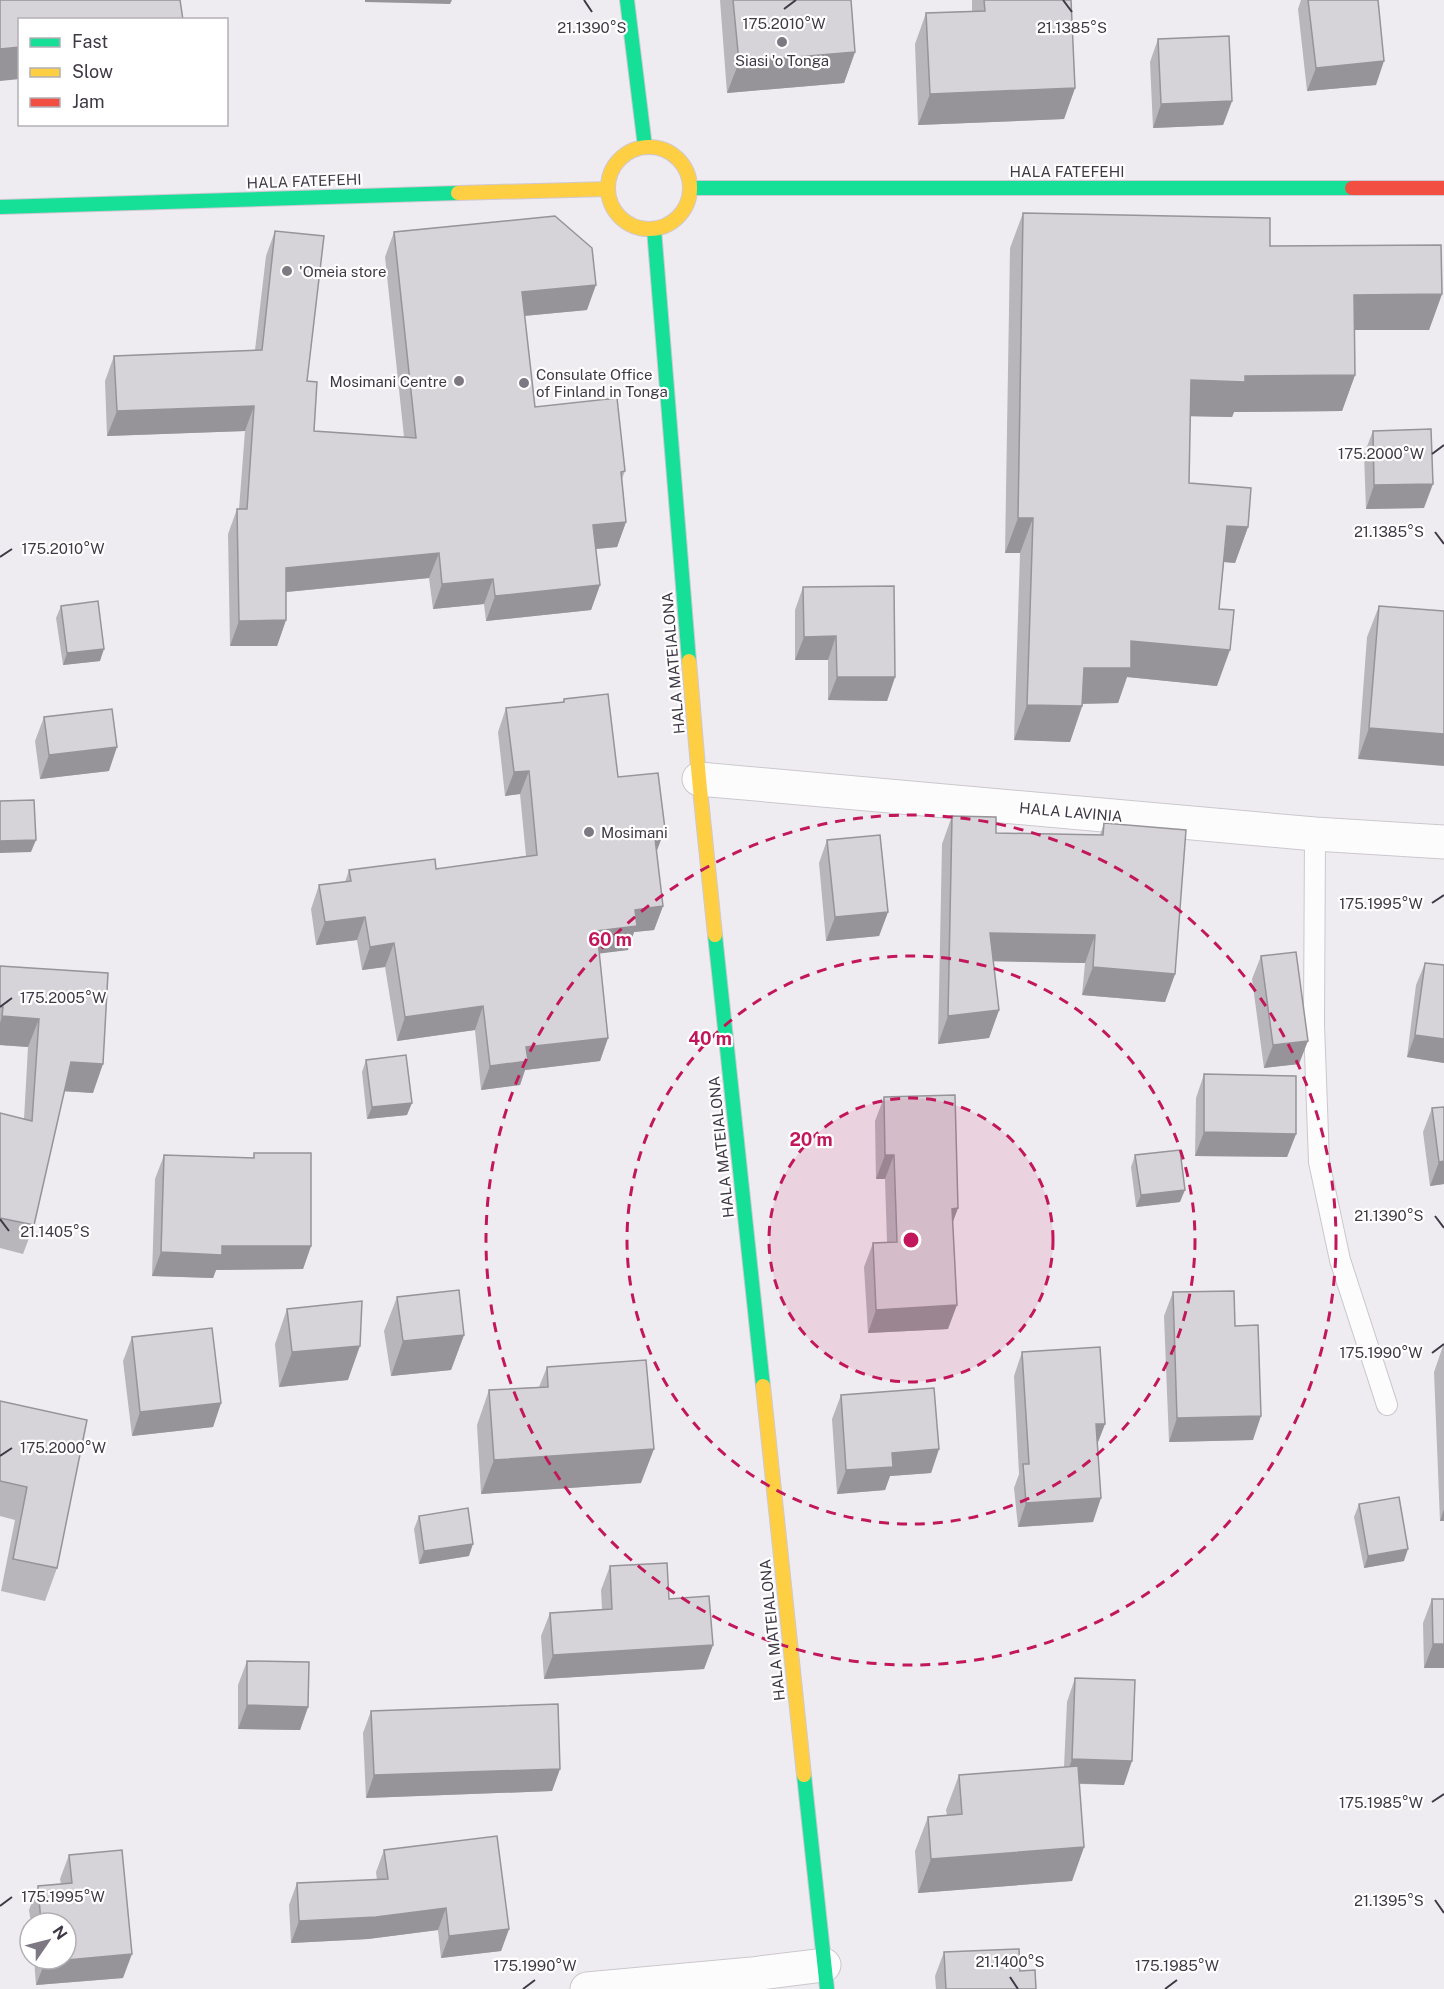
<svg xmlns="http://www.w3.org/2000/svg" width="1444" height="1989" font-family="'Public Sans',sans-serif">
<rect width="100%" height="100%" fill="#efecf1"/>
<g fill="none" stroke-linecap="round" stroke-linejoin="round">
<defs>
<path id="lane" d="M1315 834 1314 1025 1319 1162 1340 1260 1387 1405"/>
<path id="street" d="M699 779 1315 834 1444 842
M587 1989 752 1974 824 1965"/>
<path id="fast" d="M627 0 645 147
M691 188H1352
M0 207 458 193
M654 229 689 661
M715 935 763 1386
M804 1775 827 1989"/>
<path id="slow" d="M608 188a41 41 0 1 1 82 0a41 41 0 1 1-82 0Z
M458 193 608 189
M689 661 699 779 715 935
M763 1386 804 1775"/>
<path id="jam" d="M1352 188H1444"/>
</defs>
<use href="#lane" stroke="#cbc8cd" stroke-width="22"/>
<use href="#street" stroke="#cbc8cd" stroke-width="35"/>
<use href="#fast" stroke="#cfc8d4" stroke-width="16"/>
<use href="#slow" stroke="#cfc8d4" stroke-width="16"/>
<use href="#jam" stroke="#cfc8d4" stroke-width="16"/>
<use href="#lane" stroke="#fdfcfd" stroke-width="20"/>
<use href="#street" stroke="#fdfcfd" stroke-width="33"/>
<use href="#fast" stroke="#16e098" stroke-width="14"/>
<use href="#slow" stroke="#ffcf43" stroke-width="14"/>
<use href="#jam" stroke="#f24e42" stroke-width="14"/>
</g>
<path fill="#b8b5bb" d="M720 0H851L855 52 844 83 727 93Z
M972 0H1071L1075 88 1064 119 918 125 915 44 926 13 972 11Z
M1301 0H1378L1376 85 1307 91 1298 9Z
M1158 39 1232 101 1223 125 1153 128 1150 62Z
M1023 213 1270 246 1442 294 1429 330H1354L1355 375 1342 411 1234 412 1232 417 1190 416 1189 483 1248 527 1235 563 1224 562 1219 609 1217 686 1127 677 1118 703 1083 704 1070 742 1014 740 1020 553H1005L1010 248Z
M275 231 307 381 314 431 404 437 385 257 394 232 587 310 524 316 535 407 625 471 622 479 626 522 617 547 596 549 600 585 591 610 486 621 484 604 433 609 429 578 286 592V620L277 646H230L228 534 237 509H239L245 431 107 436 105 381 114 356 255 350 266 256Z
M1373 431 1424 508 1366 509 1364 454Z
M803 587 895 677 887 701 828 700V660H795V610Z
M61 606 100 661 63 665 56 618Z
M1379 606 1444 611 1358 759 1367 637Z
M564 699 618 777 665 829 656 852 663 906 654 930 634 932 628 950 599 953 608 1038 600 1061 525 1070 520 1085 481 1090 475 1030 397 1041 385 967 362 970 357 940 316 945 311 909 319 885 345 882 349 870 436 869 526 856 520 794 505 796 498 732 506 708 563 702Z
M44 717 109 771 40 779 35 741Z
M952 816 996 833 1100 835 1104 823 1175 974 1165 1002 1082 995 1085 963 993 961 999 1010 989 1038 938 1044 942 844Z
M827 840 888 912 879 936 826 941 819 863Z
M1261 956 1299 1064 1264 1068 1252 979Z
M1425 963 1444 965V1063L1407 1057 1416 985Z
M0 966 93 1093 64 1091 34 1225 23 1254 0 1248V1113L24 1119 28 1047 0 1045Z
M366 1060 407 1115 367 1119 362 1072Z
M1204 1074 1296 1134 1287 1157 1195 1156 1196 1098Z
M884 1097 958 1208 952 1224 948 1329 868 1333 864 1267 873 1243 887 1242 885 1179H876L875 1121Z
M1444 1107V1184L1430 1186 1423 1132 1432 1108Z
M254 1153 311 1246 303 1269 216 1270 213 1278 152 1276 155 1179 164 1155 253 1158Z
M1135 1155 1180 1202 1136 1207 1131 1167Z
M1173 1292 1235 1326 1253 1440 1169 1442 1164 1316Z
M397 1297 464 1335 451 1370 391 1376 384 1331Z
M287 1309 348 1380 279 1387 275 1344Z
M132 1337 221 1403 213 1427 132 1436 123 1361Z
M1444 1343V1521H1440L1434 1372Z
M1022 1352 1105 1424 1097 1445 1093 1522 1018 1527 1014 1488 1019 1474 1014 1376Z
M547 1367 641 1483 481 1494 477 1425 489 1390 539 1387Z
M841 1395 939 1449 931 1473 890 1476 885 1490 837 1494 832 1419Z
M0 1401 57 1568 45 1601 1 1591 15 1520 0 1516Z
M1359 1504 1404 1561 1364 1568 1354 1517Z
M419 1516 469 1556 419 1564 414 1529Z
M610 1566 669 1599 713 1645 704 1669 544 1679 541 1636 550 1613 602 1609 601 1590Z
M1432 1599 1444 1668H1424L1423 1623Z
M247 1661 308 1707 300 1730 238 1729V1685Z
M1075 1678 1124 1785 1079 1784 1084 1847 1072 1881 918 1893 915 1851 928 1817 947 1815 946 1810 959 1775 1064 1767 1067 1702Z
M371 1711 560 1769 552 1791 366 1798 363 1733Z
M384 1850 509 1929 501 1951 441 1958 438 1930 368 1939 291 1943 289 1905 297 1883 377 1880 376 1872Z
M69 1855 123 1978 36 1985 34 1959H66V1923H31L29 1910 38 1886 61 1884 60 1879Z
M944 1952 1020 1971 1036 1989H936L935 1976Z"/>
<path fill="#969498" d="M365 0H452L450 4 365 2Z
M20 47V79L0 81V49Z
M855 52 844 83 727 93 739 62Z
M1384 61 1376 85 1307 91 1316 68Z
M1075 88 1064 119 918 125 930 94Z
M1232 101 1223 125 1153 128 1161 104Z
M596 285 587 310 512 317 522 292Z
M1442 294 1429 330H1341L1354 295Z
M1355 375 1342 411 1234 412 1232 417 1178 416 1191 380 1245 376Z
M254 406 245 431 107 436 117 411Z
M1433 484 1424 508 1366 509 1374 485Z
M1018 518H1033L1020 553H1005Z
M626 522 617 547 584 550 593 525Z
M1227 526 1248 527 1235 563 1214 561Z
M439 553 429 578 276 593 286 568Z
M493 579 484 604 433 609 442 584Z
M600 585 591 610 486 621 495 596Z
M286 620 277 646H230L239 621Z
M836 636 828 660H795L804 637Z
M1131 641 1230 650 1217 686 1127 677 1118 703 1071 704 1084 668Z
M104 649 100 661 63 665 67 653Z
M837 677H895L887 701 828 700Z
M1027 705 1082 706 1070 742 1014 740Z
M1369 728 1444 734V766L1358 759Z
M117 747 109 771 40 779 49 755Z
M529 771 520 794 505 796 514 772Z
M665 829 656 853 654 830Z
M36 840 31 852 0 853V841Z
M663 906 654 930 634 932 628 950 588 955 597 931 635 910Z
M888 912 879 936 826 941 835 917Z
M365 917 357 940 316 945 325 922Z
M990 933 1095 935 1085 963 980 961Z
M394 943 385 967 362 970 370 947Z
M1093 967 1175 974 1165 1002 1082 995Z
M483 1006 475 1030 397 1041 405 1017Z
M999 1010 989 1038 938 1044 948 1016Z
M2 1016 39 1019 28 1047 0 1045V1023Z
M1415 1035 1444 1039V1063L1407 1057Z
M608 1038 600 1061 525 1070 520 1085 481 1090 490 1066 526 1047Z
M1308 1041 1299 1064 1264 1068 1273 1045Z
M71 1062 103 1064 93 1093 60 1091Z
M412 1103 407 1115 367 1119 372 1107Z
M1204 1132 1296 1134 1287 1157 1195 1156Z
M885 1155H894L885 1179H876Z
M1444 1161V1184L1430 1186 1439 1162Z
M1185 1190 1180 1202 1136 1207 1141 1195Z
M958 1208 949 1232 952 1209Z
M222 1246H311L303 1269 216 1270 213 1278 152 1276 161 1252Z
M957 1305 948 1329 868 1333 876 1310Z
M464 1335 451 1370 391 1376 403 1341Z
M360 1346 348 1380 279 1387 292 1352Z
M221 1403 213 1427 132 1436 140 1412Z
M1261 1416 1253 1440 1169 1442 1177 1418Z
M1096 1424H1105L1096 1447Z
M654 1449 641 1483 481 1494 494 1460Z
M939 1449 931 1473 890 1476 885 1490 837 1494 846 1470 892 1453Z
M1101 1498 1093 1522 1018 1527 1026 1503Z
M1444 1509V1521H1440Z
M473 1544 469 1556 419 1564 424 1551Z
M1408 1549 1404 1561 1364 1568 1368 1556Z
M1433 1644H1444V1668H1424Z
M713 1645 704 1669 544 1679 553 1655Z
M247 1705 308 1707 300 1730 238 1729Z
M1072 1759 1132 1761 1124 1785 1064 1783Z
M560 1769 552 1791 366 1798 374 1775Z
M1084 1847 1072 1881 918 1893 931 1859Z
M446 1908 438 1930 368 1939 291 1943 299 1921Z
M509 1929 501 1951 441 1958 449 1936Z
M132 1954 123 1978 36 1985 45 1962Z"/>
<path fill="#d6d3d9" stroke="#969498" stroke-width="1.5" d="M0 0H180L183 20H20V47L0 49Z
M733 0H851L855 52 739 62Z
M984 0H1071L1075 88 930 94 926 13 985 11Z
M1308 0H1378L1384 61 1316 68Z
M1229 36 1232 101 1161 104 1158 39Z
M1023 213 1270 218V246L1441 245 1442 294 1354 295 1355 375 1245 376V382L1191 380 1189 483 1251 488 1248 527 1227 526 1219 609 1234 610 1230 650 1131 641V668H1084L1082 706 1027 705 1033 518H1018Z
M555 216 592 248 596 285 522 292 535 407 617 398 625 471 621 472 626 522 593 525 600 585 495 596 493 579 442 584 439 553 286 568V620L239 621 237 509H247L254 406 117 411 114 356 262 350 275 231 324 236 307 381 317 382 314 431 416 438 394 232Z
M1431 429 1433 484 1374 485 1373 431Z
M894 586 895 677H837L836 636 804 637 803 587Z
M98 601 104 649 67 653 61 606Z
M1379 606 1444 611V734L1369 728Z
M608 694 618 777 658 773 665 829 654 830 663 906 635 910 637 926 597 931 608 1038 526 1047 528 1061 490 1066 483 1006 405 1017 394 943 370 947 365 917 325 922 319 885 351 881 349 870 435 859 436 869 537 855 529 771 514 772 506 708 564 702V699Z
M112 709 117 747 49 755 44 717Z
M34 800 36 840 0 841V801Z
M952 816 996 817V833L1103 835 1104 823 1186 830 1175 974 1093 967 1095 935 990 933 999 1010 948 1016Z
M880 835 888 912 835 917 827 840Z
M1296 952 1308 1041 1273 1045 1261 956Z
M1425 963 1444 965V1039L1415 1035Z
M0 966 108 973 103 1064 71 1062 34 1225 0 1218V1113L32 1121 39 1019 2 1016 3 1007 0 1006Z
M406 1055 412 1103 372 1107 366 1060Z
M1204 1074 1296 1076V1134L1204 1132Z
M955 1095 958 1208 952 1209 957 1305 876 1310 873 1243 897 1242 894 1155H885L884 1097Z
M1444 1107V1161L1439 1162 1432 1108Z
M1180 1150 1185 1190 1141 1195 1135 1155Z
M254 1153H311V1246H222V1255L161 1252 164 1155 254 1158Z
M459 1290 464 1335 403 1341 397 1297Z
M1234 1291 1235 1326 1258 1325 1261 1416 1177 1418 1173 1292Z
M362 1301 360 1346 292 1352 287 1309Z
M212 1328 221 1403 140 1412 132 1337Z
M1100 1347 1105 1424H1096L1101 1498 1026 1503 1023 1464H1029L1022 1352Z
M646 1360 654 1449 494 1460 489 1390 548 1387 547 1367Z
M934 1388 939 1449 892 1453 893 1467 846 1470 841 1395Z
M0 1401 87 1420 57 1568 13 1559 27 1487 0 1481Z
M1399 1497 1408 1549 1368 1556 1359 1504Z
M468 1508 473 1544 424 1551 419 1516Z
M667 1563 669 1599 709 1596 713 1645 553 1655 550 1613 612 1609 610 1566Z
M1432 1599H1444V1644H1433Z
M247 1661 309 1662 308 1707 247 1705Z
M1075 1678 1135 1680 1132 1761 1072 1759Z
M558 1704 560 1769 374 1775 371 1711Z
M1078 1766 1084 1847 931 1859 928 1817 962 1814 959 1775Z
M497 1836 509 1929 449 1936 446 1908 376 1917 299 1921 297 1883 388 1879 384 1850Z
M122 1850 132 1954 45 1962V1959H66V1923H41L38 1886 72 1883 69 1855Z
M1019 1949 1020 1971 1035 1970 1036 1989H946L944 1952Z"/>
<path fill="none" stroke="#3f3946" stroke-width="2" d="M584 0 592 12M1063 0 1072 12M784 9 796 0M1432 454 1444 445M1435 532 1444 544M0 557 12 549M1432 903 1444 895M0 1007 12 998M1435 1216 1444 1228M0 1219 9 1231M1432 1353 1444 1344M0 1456 12 1448M1432 1802 1444 1794M1435 1900 1444 1913M0 1906 12 1897M1010 1977 1018 1989M523 1989 535 1980M1165 1989 1177 1980"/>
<circle cx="911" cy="1240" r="142" fill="#c2185b" fill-opacity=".12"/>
<g fill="none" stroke="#c2185b" stroke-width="3" stroke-dasharray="10 8">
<circle cx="911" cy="1240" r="142"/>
<circle cx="911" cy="1240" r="284"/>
<circle cx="911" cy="1240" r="425"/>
</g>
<g fill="#7d7882" stroke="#fff" stroke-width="2">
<circle cx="782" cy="42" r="6"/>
<circle cx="287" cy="271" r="6"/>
<circle cx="459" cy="381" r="6"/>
<circle cx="524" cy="383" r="6"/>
<circle cx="589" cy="832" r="6"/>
</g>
<g text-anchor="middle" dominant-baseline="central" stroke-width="4.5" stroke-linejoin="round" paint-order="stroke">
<g font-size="15" fill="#3f3946" stroke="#fff" text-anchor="start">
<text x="782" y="60" text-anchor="middle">Siasi 'o Tonga</text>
<text x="299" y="271">'Omeia store</text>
<text x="536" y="374">Consulate Office<tspan x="536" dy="17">of Finland in Tonga</tspan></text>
<text x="447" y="381" text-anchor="end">Mosimani Centre</text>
<text x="601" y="832">Mosimani</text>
</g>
<g font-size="15" fill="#3f3946" stroke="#fff">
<text x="1067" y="171">HALA FATEFEHI</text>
<text transform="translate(304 181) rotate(-2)">HALA FATEFEHI</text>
<text transform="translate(673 663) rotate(-95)">HALA MATEIALONA</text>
<text transform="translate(1071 812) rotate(5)">HALA LAVINIA</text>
<text transform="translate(721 1147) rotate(-96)">HALA MATEIALONA</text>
<text transform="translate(772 1630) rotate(-96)">HALA MATEIALONA</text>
</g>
</g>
<g font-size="15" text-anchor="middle" fill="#3f3946" stroke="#fff" stroke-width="4.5" stroke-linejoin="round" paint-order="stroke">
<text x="784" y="29">175.2010°W</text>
<text x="592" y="33">21.1390°S</text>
<text x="1072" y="33">21.1385°S</text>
<text x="1381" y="459">175.2000°W</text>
<text x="1389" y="537">21.1385°S</text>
<text x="63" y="554">175.2010°W</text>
<text x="1381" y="909">175.1995°W</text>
<text x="63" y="1003">175.2005°W</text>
<text x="1389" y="1221">21.1390°S</text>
<text x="55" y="1237">21.1405°S</text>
<text x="1381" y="1358">175.1990°W</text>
<text x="63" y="1453">175.2000°W</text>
<text x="1381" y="1808">175.1985°W</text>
<text x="63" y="1902">175.1995°W</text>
<text x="1389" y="1906">21.1395°S</text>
<text x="1010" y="1967">21.1400°S</text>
<text x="535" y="1971">175.1990°W</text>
<text x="1177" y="1971">175.1985°W</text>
</g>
<circle cx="911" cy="1240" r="9" fill="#c2185b" stroke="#fff" stroke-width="3"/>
<g font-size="18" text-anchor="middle" font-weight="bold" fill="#c2185b" stroke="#fff" stroke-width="4.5" stroke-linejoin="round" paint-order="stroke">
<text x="610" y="946">60 m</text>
<text x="710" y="1045">40 m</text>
<text x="811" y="1146">20 m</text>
</g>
<rect x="18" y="18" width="210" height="108" fill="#ffffff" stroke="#b2b0b5" stroke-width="1.5"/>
<rect x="30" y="38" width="30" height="9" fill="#16e098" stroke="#b2b0b5" stroke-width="1.5"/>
<text x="72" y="48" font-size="18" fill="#3f3946">Fast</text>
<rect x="30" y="68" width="30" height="9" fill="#ffcf43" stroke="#b2b0b5" stroke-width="1.5"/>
<text x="72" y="78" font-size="18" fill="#3f3946">Slow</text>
<rect x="30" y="98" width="30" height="9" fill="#f24e42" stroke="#b2b0b5" stroke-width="1.5"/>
<text x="72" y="108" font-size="18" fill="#3f3946">Jam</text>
<g transform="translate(48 1941) rotate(55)"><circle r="28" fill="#ffffff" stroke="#b2b0b5" stroke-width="1.5"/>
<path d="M0-4.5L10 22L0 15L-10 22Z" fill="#7d7882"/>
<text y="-9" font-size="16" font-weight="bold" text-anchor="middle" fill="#3f3946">N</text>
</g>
</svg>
